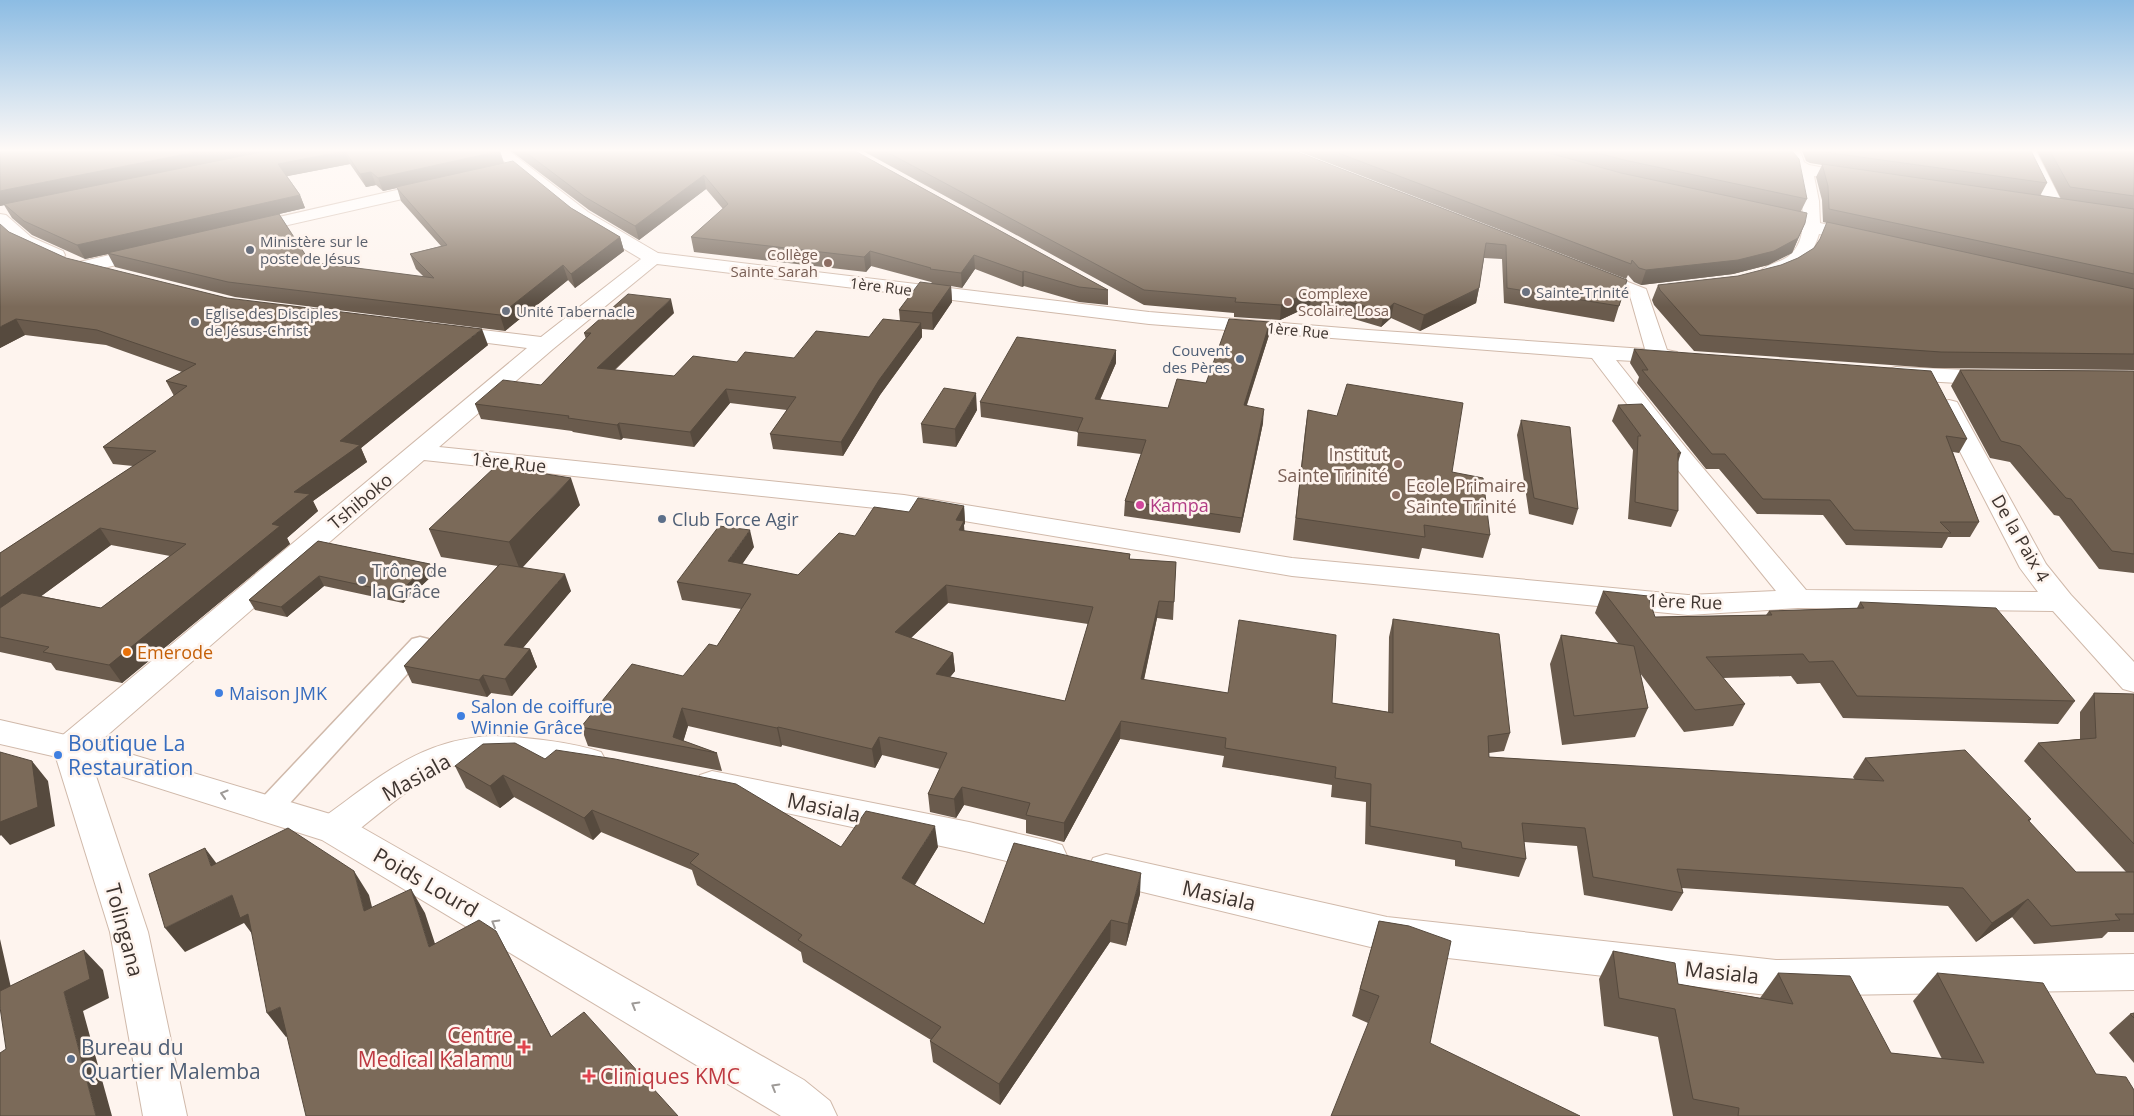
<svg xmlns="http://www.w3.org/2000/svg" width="2134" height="1116" font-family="'Open Sans',sans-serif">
<rect width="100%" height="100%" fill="#fef4ee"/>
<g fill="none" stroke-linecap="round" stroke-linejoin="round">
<defs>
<path id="lane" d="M420 637 428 639 432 645 428 651 279 815 270 818 261 815 257 807 261 799 412 639Z"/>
<path id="street" d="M492 151H509L588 212 658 253 1149 312 1368 330 1645 349 1630 296 1583 278 1580 274 1583 270 1590 268 1597 270 1646 289 1667 350 1677 352 1680 357 1677 362 1669 363 1616 360 1687 449 1806 590 2038 592 2020 568 1937 407 1941 402 1949 400 1957 402 2046 564 2071 595 2134 662V692L2123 689 2053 611 1798 608 1688 615 1292 576 904 511 424 460 88 752 148 932 187 1116H143L110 932 53 748 58 739 527 348 448 338 441 336 438 332 441 328 448 326 541 337 641 259 576 220ZM657 264 1149 324 1592 358 1669 459 1776 591 1688 595 1292 558 904 495 439 447 553 349Z
M1784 151H1800L1804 162 1809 165 1861 175 1863 178 1861 181 1855 183 1814 176 1819 201 1820 223 1865 233 1868 237 1865 241 1859 242 1819 234C1813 257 1789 284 1762 277L1759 273C1766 263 1783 263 1792 253 1808 237 1803 206 1799 186 1798 181 1798 174 1796 171 1790 162 1788 162 1784 151Z
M2020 151H2036L2064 206 2061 210 2055 211 2049 210Z
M436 181 442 182 444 186 442 190 248 234 242 233 239 229 242 225 248 224Z
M0 214 6 215 31 237 63 251 65 255 63 259C42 264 14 241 0 228Z
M148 246 155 248 157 252 155 256 82 273 75 271 72 267 75 263Z
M1896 367 1993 371 2001 373 2004 378 2001 383 1993 385 1888 379 1885 374 1888 369Z
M495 736C530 738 567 741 601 752L606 761 601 770 589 774C547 767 499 754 457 765 421 775 376 817 347 839L334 843 321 839 316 829 321 819C379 778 420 738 495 736Z
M712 771 969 822 1049 841 1062 845 1067 856 1062 867 1049 871 969 852 712 797 700 793 695 784 700 775Z
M1106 854 1387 917 1776 960 2134 954V990L1776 996 1387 951 1093 880 1088 869 1093 858Z"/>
<path id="primary" d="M0 720 70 736 347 819 804 1080 830 1101 837 1116H781L322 840 70 760 0 744Z"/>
</defs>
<use href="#lane" stroke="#d0b9aa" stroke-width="3"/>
<use href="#street" stroke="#d0b9aa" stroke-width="2"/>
<use href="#primary" stroke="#d0b9aa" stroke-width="2"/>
<use href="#lane" fill="#fff" fill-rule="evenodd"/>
<use href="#street" fill="#fff" fill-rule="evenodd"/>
<use href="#primary" fill="#fff" fill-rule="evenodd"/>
</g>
<path fill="#6a5b4d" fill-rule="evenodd" d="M0 151H500L504 163 571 208 620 237 624 251 575 288 568 280 505 331 235 297 115 267 108 254 85 259 32 235 12 218 4 205 0 206ZM350 164 366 187 376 185 383 191 397 188 401 201 441 246 410 254 416 269 424 277 310 262 279 214 305 208 300 195 287 176Z
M511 151H855L1108 290V305L1079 302 1024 286 1022 287 975 269 962 288 951 286 952 302 933 330 922 329V337L880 395 843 456 773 449 770 434 787 410 730 403 694 447 623 438 621 440 573 432 572 431 481 419 475 404 541 385 586 339 584 333 674 313 615 370 674 376 737 362 794 358 869 337 900 321 899 310 932 283 931 282 871 266 866 272 694 252 691 237 723 209 706 189 639 240 589 210Z
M863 151H1295L1627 280 1614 322 1504 303 1502 259 1484 258 1479 288 1476 303 1420 331 1391 318 1381 327 1310 306 1280 320 1234 317V313L1144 305Z
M1298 151H1792L1807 199 1801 211 1805 223 1792 253 1768 265 1733 274 1641 285 1634 282 1628 275 1626 279Z
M1802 151H2031L2047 183 2040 196 2061 199 2037 151H2134V370L1933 368 1694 351 1654 305 1652 300 1658 285 1738 276 1781 265 1798 258 1814 248 1820 239 1827 223 1823 222 1822 200 1816 177 1822 165 1810 163 1806 161Z
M9 232 66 258 227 298 488 345 361 448 367 462 313 501 318 511 287 538 290 544 122 683 56 670 51 663 0 652V553L133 466 113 464 103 447 174 396 166 381 182 372 106 345 25 335 0 348ZM111 545 170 556 101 608 41 596Z
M1270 322 1269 335 1247 405 1263 423 1240 533 1124 516 1125 501 1141 454 1077 446 1078 432 981 417 980 402 1116 363 1100 400 1168 408 1206 383Z
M1634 349 1967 439 1959 453 1953 452 1979 522 1970 537H1948L1942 548 1846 545 1823 515 1757 514 1719 469H1706L1637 383 1639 377 1630 363Z
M1960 370 2134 371V573L2099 569 2059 516 2054 515 2010 462 1990 458 1951 386Z
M1618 405 1681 453 1678 462V511L1671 527 1628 519 1633 450 1612 421Z
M977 410 956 447 923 443 921 424Z
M1308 410 1452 472 1490 535 1483 558 1422 548 1419 559 1293 540 1305 431Z
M1521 420 1578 509 1573 525 1529 514 1517 435Z
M580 505 522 568 571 591 523 648 530 649 537 667 512 696 491 693 487 697 412 683 404 666 498 566 441 557 429 529Z
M964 506 965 523 964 525V531L1130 554V559L1176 562 1173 620 1157 618 1144 680 1228 693 1332 703 1388 712 1389 637 1393 619 1510 733 1504 751 1489 753V757L1855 780 1853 777 1865 758 2031 819 2029 822 2076 872H2126L2024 761 2038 743 2080 739V712L2094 693 2134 694V932H2108L2102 938 2034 944 2012 917 1976 942 1948 906 1682 888 1683 893 1672 911 1584 895 1577 846 1524 842 1526 859 1519 877 1455 866V860L1365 844 1366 802 1331 797 1332 785 1222 767 1224 756 1120 739 1064 842 1026 833V820L964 805 956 818 930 812 928 794 940 769 882 755 875 768 782 745 781 747 688 726 683 741 717 753 722 771 588 746 581 727 683 676 717 646 741 609 682 600 677 582 754 547 742 564 798 575 855 536 909 512ZM948 603 1088 624 1065 701 950 677 955 671 953 653 911 638Z
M318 541 430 564 434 574 403 603 324 586 287 617 255 610 249 600Z
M1603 591 1655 617 1766 615 1769 611 1857 608 1860 602 2075 701 2058 724 1843 718 1820 683 1797 684 1791 676 1723 678 1745 704 1733 726 1684 732 1640 673 1648 708 1635 737 1562 745 1550 664 1561 635 1618 643 1595 613Z
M545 759 841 847H938L915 885 984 924 1140 894 1126 946 1110 942 1000 1105 933 1062 930 1041 931 1040 803 962 801 952 697 885 692 870 601 832 593 840 514 797 500 808 466 788 455 766Z
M1379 921 1409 926 1368 1023 1352 1016Z
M1613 951 1678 984 1760 998 1778 973 1891 1053 1942 1059 1913 1001 1937 973 2096 1074 2134 1116H1673L1658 1037 1604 1026 1599 979Z
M2134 1013V1063L2109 1033 2130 1014Z"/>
<path fill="#564a3e" d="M201 151H270L0 206V191Z
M345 151 350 164 283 177 278 164Z
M500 151 504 164 383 191 378 178Z
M371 172 376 185 366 187 360 174Z
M704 175 706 189 639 240 635 226Z
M300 195 305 208 110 253H107L108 254 85 259 77 245Z
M1805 223 1792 253 1768 265 1733 274 1641 285 1646 270Z
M620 237 624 251 575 288 571 274Z
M870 251 871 266 866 272 864 257Z
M974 255 975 269 962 288 961 273Z
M563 265 568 280 505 331 500 315Z
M1024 271V286L1022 287V272Z
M951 286 952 302 933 330 932 313Z
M1479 288 1476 303 1420 331 1424 315Z
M1312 291 1310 306 1280 320 1281 305Z
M671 299 674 313 601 382 597 368Z
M1394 303 1391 318 1381 327 1384 312Z
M16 319 25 335 0 348V327Z
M1270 322 1269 335 1242 419 1244 405Z
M921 323 922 337 880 395 843 456 841 442 879 380Z
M482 329 488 345 361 448 367 462 313 501 318 511 287 538 290 544 122 683 109 665 272 524 294 492 340 441Z
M1116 350V363L1094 413 1095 399Z
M726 389 730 403 694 447 690 432Z
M976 393 977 410 956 447 955 429Z
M1264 409 1263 423 1240 533 1242 518Z
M619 423 623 438 621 440 617 425Z
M571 478 580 505 520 570 509 542Z
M964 506 965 523 964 525 965 538 959 534 956 520Z
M100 528 111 545 6 622 0 614V598Z
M750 530 754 547 732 579 728 561Z
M430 564 434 574 403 603 398 593Z
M565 574 571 591 511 662 504 645Z
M319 576 324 586 287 617 281 607Z
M946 585 948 603 898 650 895 632Z
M1159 601 1157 618 1140 697 1141 679Z
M530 649 537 667 512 696 505 679Z
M953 653 955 671 938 692 936 674Z
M483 675 491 693 487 697 479 680Z
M682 708 688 726 682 746 673 737Z
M1121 721 1120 739 1064 842V823Z
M778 727 782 745 781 747 777 728Z
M879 737 882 755 875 768 872 749Z
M32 761 48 781 55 826 10 845 1 835 0 836V822Z
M503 775 514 797 500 808 490 786Z
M962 787 964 805 956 818 954 799Z
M592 810 601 832 593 840 584 818Z
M935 826 938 847 905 900 902 878Z
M205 848 223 872 211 866Z
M354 871 369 895 379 935 364 911Z
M1141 873 1140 894 1126 946 1128 924Z
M411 889 425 913 444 971 429 947Z
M232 895 248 914 258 942 244 923 185 952 165 928Z
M2028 899 2012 917 1976 942 1992 923Z
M1111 920 1110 942 1000 1105 999 1084Z
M496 931 509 955 564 1061 551 1037Z
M0 939 14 1001 0 1008Z
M84 950 103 970 109 998 83 1011 112 1116H96L64 992Z
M280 1007 299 1030 286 1037 267 1013Z"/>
<path fill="#7b6a59" stroke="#564a3e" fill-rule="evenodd" d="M0 151H201L0 191Z
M266 151H500L378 178 371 172 360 174 345 151 278 164 300 195 77 245 24 221 4 204Z
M524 151H855L1108 290 1079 287 1024 271 1022 272 974 255 961 273 930 269 931 268 870 251 864 257 691 237 728 204 704 175 635 226 585 197Z
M885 151H1295L1627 280 1619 306 1507 288 1506 245 1486 243 1479 288 1424 315 1394 303 1384 312 1312 291 1281 305 1235 302 1236 298 1144 290Z
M1333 151H1542L1621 173 1807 213 1805 223 1798 238 1774 251 1738 260 1646 270 1639 268 1632 260 1631 264Z
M1590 151H1792L1799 159 1807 199 1624 160Z
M1817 151H2031L2047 183Z
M2050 151H2134V196L2070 187Z
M513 161 571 208 620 237 571 274 563 265 500 315 228 282 107 253 279 214 310 262 434 278 410 254 447 245 396 187Z
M1822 164 2134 209V274L1829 209 1828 186Z
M1827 222 2134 289V354L1941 352 1700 335 1660 290 1658 285 1738 276 1781 265 1798 258 1814 248 1820 239Z
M0 224 9 232 66 258 227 298 482 329 340 441 360 445 294 492 310 494 272 524 280 526 109 665 43 652 49 647 0 637V608L22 593 101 608 186 544 100 528 0 598V553L156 451 103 447 187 386 166 381 196 364 97 330 16 319 0 327Z
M920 282 951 286 932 313 899 310Z
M628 294 671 299 597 368 674 376 693 356 737 362 745 352 794 358 816 331 869 337 883 319 921 323 879 380 841 442 770 434 796 397 726 389 690 432 619 423 617 425 568 418 569 416 475 404 503 380 541 385 591 333H584Z
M1229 319 1270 322 1244 405 1264 409 1242 518 1125 501 1146 440 1077 432 1083 418 980 402 1017 337 1116 350 1095 399 1168 408 1177 379 1206 383Z
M1634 349 1931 371 1967 439 1946 436 1979 522H1940L1951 533 1854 530 1830 500 1763 499 1725 454H1712L1642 370H1648Z
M1960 370 2134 371V554L2112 551 2071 499 2066 498 2020 446 2001 441Z
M1347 384 1463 403 1452 472 1483 478 1490 535 1424 525 1425 537 1296 518 1308 410 1337 416Z
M944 388 976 393 955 429 921 424Z
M1642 404 1681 453H1678V511L1635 502 1638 436H1641L1618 405Z
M1521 420 1570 427 1578 509 1534 498Z
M496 466 571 478 509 542 429 529Z
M918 498 964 506 956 520 964 521 959 530 1130 554 1129 559 1176 562 1174 602 1159 601 1141 679 1228 693 1239 620 1336 635 1332 703 1393 713V619L1499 634 1510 733 1488 736 1489 757 1884 781 1865 758 1965 750 2031 819 2028 820 2076 872H2134V914H2115L2120 920 2051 926 2028 899 1992 923 1963 888 1677 869 1683 893 1593 877 1585 828 1522 823 1526 859 1462 848 1461 842 1370 826 1371 784 1335 778 1336 767 1225 748 1226 738 1121 721 1064 823 1026 815 1030 803 962 787 954 799 928 794 947 753 879 737 872 749 778 727 777 728 682 708 673 737 717 753 581 727 632 664 683 676 709 644 717 646 751 594 677 582 719 526 750 530 728 561 798 575 839 533 855 536 874 507 909 512ZM946 585 1093 607 1065 701 936 674 953 653 895 632Z
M318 541 430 564 398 593 319 576 281 607 249 600Z
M500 564 565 574 504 645 530 649 505 679 483 675 479 680 404 666Z
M1603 591 1648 596 1655 617 1772 615 1769 611 1864 608 1860 602 1996 608 2075 701 1857 696 1833 661 1809 662 1803 654 1706 657 1745 704 1695 710Z
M1561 635 1634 646 1648 708 1574 716Z
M2094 693 2134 694V844L2038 743 2096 738Z
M515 743 545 759 556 750 615 759 736 784 841 847 866 811 935 826 902 878 984 924 1014 843 1141 873 1128 924 1111 920 999 1084 930 1041 941 1027 798 940 802 935 690 863 699 854 592 810 584 818 503 775 490 786 455 766 483 744Z
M0 752 32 761 38 807 0 822Z
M288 828 354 871 364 911 411 889 429 947 479 920 496 931 551 1037 584 1012 678 1116H306L280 1007 267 1013 248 914 240 918 232 895 165 928 149 874 205 848 211 866Z
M1379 921 1409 926 1451 941 1430 1043 1580 1116H1331L1379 996 1360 989Z
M84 950 90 979 64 992 96 1116H0V1053L6 1049 0 1007V991Z
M1613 951 1675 963 1678 984 1793 1004 1778 973 1850 976 1891 1053 1984 1063 1937 973 2043 983 2096 1074 2126 1077 2134 1090V1116H1738L1739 1108 1693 1099 1675 1009 1619 998Z
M2134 1013V1018L2130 1014Z"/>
<defs><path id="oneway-chevron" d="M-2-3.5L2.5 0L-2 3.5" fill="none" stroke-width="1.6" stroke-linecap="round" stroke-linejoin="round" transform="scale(1.25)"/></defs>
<g stroke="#9e9a97">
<use href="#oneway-chevron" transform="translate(224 794) rotate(-163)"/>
<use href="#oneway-chevron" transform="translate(495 923) rotate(-150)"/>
<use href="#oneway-chevron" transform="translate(635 1005) rotate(-150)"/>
<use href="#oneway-chevron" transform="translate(775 1087) rotate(-150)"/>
</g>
<linearGradient id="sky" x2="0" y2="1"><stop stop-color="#8cbce3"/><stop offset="0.49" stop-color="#fffaf7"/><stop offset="1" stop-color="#fffaf7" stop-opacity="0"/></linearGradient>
<rect width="2134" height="307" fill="url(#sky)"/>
<g fill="#6b7280" stroke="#fef4ee" stroke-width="2">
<circle cx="250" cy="250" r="5"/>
<circle cx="1526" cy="292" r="5"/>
<circle cx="506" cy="311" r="5"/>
<circle cx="195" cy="322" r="5"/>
<circle cx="362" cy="580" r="5"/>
</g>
<g fill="#8d6e63" stroke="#fef4ee" stroke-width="2">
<circle cx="828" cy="263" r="5"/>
<circle cx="1288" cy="302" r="5"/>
<circle cx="1398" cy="464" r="5"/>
<circle cx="1396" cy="495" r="5"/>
</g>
<g fill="#5c6f8a" stroke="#fef4ee" stroke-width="2">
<circle cx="1240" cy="359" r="5"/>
<circle cx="662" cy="519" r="5"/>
<circle cx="71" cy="1059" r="5"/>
</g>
<circle fill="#d1479c" stroke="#fef4ee" stroke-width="2" cx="1140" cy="505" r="5"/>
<circle fill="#e8710a" stroke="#fef4ee" stroke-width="2" cx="127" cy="652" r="5"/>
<g fill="#3f7fe0" stroke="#fef4ee" stroke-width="2">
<circle cx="219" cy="693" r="5"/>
<circle cx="461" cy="716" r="5"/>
<circle cx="58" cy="755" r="5"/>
</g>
<g fill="#e0444e" stroke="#fef4ee" stroke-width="2">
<path d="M521.5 1039.5h5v5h5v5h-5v5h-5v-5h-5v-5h5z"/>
<path d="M586.5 1068.5h5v5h5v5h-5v5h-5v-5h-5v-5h5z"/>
</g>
<g text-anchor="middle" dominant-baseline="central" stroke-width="5" stroke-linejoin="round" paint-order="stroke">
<g font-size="15" fill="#5b616d" stroke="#fef4ee" text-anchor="start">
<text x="260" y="241">Ministère sur le<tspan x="260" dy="17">poste de Jésus</tspan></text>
<text x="1536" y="292">Sainte-Trinité</text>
<text x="516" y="311">Unité Tabernacle</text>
<text x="205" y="313">Eglise des Disciples<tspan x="205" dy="17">de Jésus-Christ</tspan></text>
</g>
<g font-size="15" fill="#785e54" stroke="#fef4ee" text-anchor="end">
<text x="818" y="254">Collège<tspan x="818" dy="17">Sainte Sarah</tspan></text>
<text x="1298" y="293" text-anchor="start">Complexe<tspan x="1298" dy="17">Scolaire Losa</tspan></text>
</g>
<g font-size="15" fill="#3e342f" stroke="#fef4ee">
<text transform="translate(881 286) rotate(7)">1ère Rue</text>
<text transform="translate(1298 330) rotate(5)">1ère Rue</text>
</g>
<g font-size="15" fill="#4e5e75" stroke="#fef4ee" text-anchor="end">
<text x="1230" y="350">Couvent<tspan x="1230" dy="17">des Pères</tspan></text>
</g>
<g font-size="18" fill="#785e54" stroke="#fef4ee" text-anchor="end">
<text x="1388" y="454">Institut<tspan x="1388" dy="21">Sainte Trinité</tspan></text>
<text x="1406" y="485" text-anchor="start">Ecole Primaire<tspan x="1406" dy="21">Sainte Trinité</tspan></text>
</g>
<g font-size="18" fill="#3e342f" stroke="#fef4ee">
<text transform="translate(509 462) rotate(6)">1ère Rue</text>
<text transform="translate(360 501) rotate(-40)">Tshiboko</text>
<text transform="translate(2021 538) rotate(60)">De la Paix 4</text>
<text transform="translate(1685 601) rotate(2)">1ère Rue</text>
</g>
<g font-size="18" fill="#b23c85" stroke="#fef4ee" text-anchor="start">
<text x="1150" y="505">Kampa</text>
</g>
<g font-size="18" fill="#4e5e75" stroke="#fef4ee" text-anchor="start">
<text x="672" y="519">Club Force Agir</text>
</g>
<g font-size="18" fill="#5b616d" stroke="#fef4ee" text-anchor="start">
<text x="372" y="570">Trône de<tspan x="372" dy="21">la Grâce</tspan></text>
</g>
<g font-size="18" fill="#c56008" stroke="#fef4ee" text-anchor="start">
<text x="137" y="652">Emerode</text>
</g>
<g font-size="18" fill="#366cbe" stroke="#fef4ee" text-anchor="start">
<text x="229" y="693">Maison JMK</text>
<text x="471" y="706">Salon de coiffure<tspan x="471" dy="21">Winnie Grâce</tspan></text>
</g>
<g font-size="21" fill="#366cbe" stroke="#fef4ee" text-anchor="start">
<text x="68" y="743">Boutique La<tspan x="68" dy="24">Restauration</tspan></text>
</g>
<g font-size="21" fill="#3e342f" stroke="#fef4ee">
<text transform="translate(416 777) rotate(-29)">Masiala</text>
<text transform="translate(824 807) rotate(12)">Masiala</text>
<text transform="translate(426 882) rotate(30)">Poids Lourd</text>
<text transform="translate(1219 895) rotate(13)">Masiala</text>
<text transform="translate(125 930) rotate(75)">Tolingana</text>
<text transform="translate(1722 972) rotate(6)">Masiala</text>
</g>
<g font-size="21" fill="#be3a42" stroke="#fef4ee" text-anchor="end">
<text x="513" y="1035">Centre<tspan x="513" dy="24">Medical Kalamu</tspan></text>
<text x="600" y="1076" text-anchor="start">Cliniques KMC</text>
</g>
<g font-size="21" fill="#4e5e75" stroke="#fef4ee" text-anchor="start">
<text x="81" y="1047">Bureau du<tspan x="81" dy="24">Quartier Malemba</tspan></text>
</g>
</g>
</svg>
